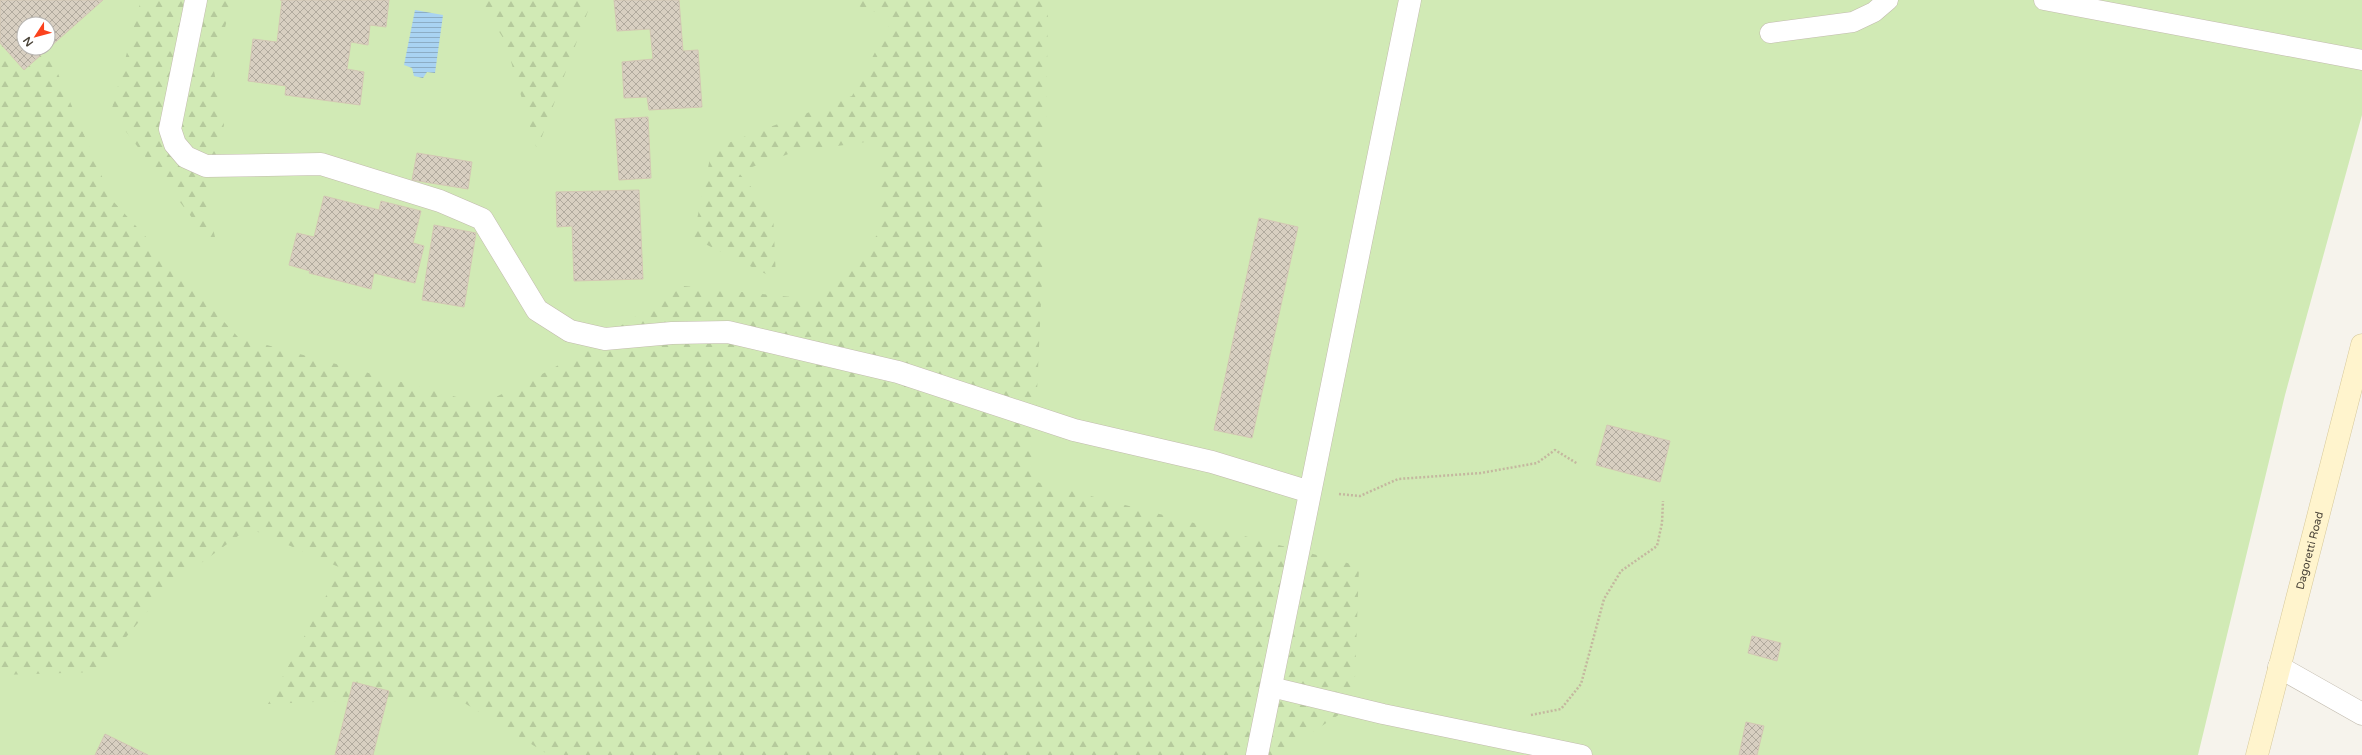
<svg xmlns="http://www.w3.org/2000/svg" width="2362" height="755" font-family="'Varela Round',sans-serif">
<defs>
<pattern id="forest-firs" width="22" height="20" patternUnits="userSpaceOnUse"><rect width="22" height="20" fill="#d1eab5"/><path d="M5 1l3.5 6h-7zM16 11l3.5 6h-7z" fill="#b5ca9c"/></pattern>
<pattern id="water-rules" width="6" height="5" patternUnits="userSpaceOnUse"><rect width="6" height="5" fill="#a9d3f2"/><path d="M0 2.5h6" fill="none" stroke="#8cadc5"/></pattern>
<pattern id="building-cross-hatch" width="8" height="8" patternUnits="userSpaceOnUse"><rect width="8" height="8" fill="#d8cfc1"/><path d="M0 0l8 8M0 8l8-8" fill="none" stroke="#b1aa9e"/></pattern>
</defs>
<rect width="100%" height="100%" fill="#f6f3ec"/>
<path fill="#d1eab5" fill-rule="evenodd" d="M0 0H2362V115L2285 395 2198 755H0ZM24 24H48V48H24Z"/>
<path fill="url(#forest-firs)" d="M0 0 24 24V48H47L112 200 238 337 482 404 552 369 684 286 821 300 878 234 880 140 794 152 738 172 773 212 776 279 693 238 712 149 852 96 893 18 841 0H1048L1045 213 1033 481 1359 566 1354 705 1277 755H549L453 696 268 704 341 568 249 528 167 588 97 672 0 675Z
M141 0H232L214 71 224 125 205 197 219 253 111 112Z
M479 0H592L537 150 505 41Z"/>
<path fill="url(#water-rules)" d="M415 10 443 15 435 73 427 72 423 78 414 76 412 68 404 65Z"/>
<path fill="url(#building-cross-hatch)" stroke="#d3c7b4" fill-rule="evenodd" d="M0 0H103L24 70 0 43ZM24 24H48V48H24Z
M280 0H389L386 27 370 25 368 45 351 42 347 69 364 72 360 105 285 95 286 86 248 81 253 39 277 42 282 0Z
M614 0H679L683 51 698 50 702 107 649 110 647 97 624 98 622 62 653 59 650 29 617 31Z
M648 117 651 178 619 180 615 119Z
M417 153 472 162 468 189 412 180Z
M639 190 643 279 574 281 572 226 557 227 556 192Z
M324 196 379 210 381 201 421 211 413 243 424 246 415 283 374 273 371 289 309 273 310 271 289 265 297 233 314 237Z
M1259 218 1298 227 1252 438 1214 430Z
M434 225 476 233 464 307 422 300Z
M1607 425 1670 441 1660 482 1596 465Z
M1752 636 1781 643 1777 661 1748 653Z
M353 682 389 691 373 755H335Z
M1746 722 1764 726 1757 755H1739Z
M105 734 148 755H95Z"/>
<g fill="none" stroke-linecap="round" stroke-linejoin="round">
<defs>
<path id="lane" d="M2044 0 2362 60
M1770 33 1853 22 1874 12 1888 0
M1271 687 1383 714 1582 755"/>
<path id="street" d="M196 0 170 129 175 144 186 157 206 166 321 164 440 201 482 219 537 310 570 331 605 339 672 333 728 332 898 372 1074 430 1212 462 1310 492
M2279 667 2362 714
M1257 755 1410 0"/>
<g id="secondary">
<path id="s1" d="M2257 755 2362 345"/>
</g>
</defs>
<use href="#lane" stroke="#c2bbae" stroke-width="21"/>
<use href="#street" stroke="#c2bbae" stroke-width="23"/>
<use href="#secondary" stroke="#d6c89b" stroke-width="23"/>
<path stroke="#c4b79f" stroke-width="2.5" stroke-dasharray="2 2" stroke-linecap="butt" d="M1339 494 1360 496 1398 479 1481 473 1537 463 1555 450 1578 464
M1531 715 1561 709 1581 684 1604 599 1621 571 1657 546 1662 523 1663 501"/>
<use href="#lane" stroke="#fff" stroke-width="20"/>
<use href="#street" stroke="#fff" stroke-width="22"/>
<use href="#secondary" stroke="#fff4cd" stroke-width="22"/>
</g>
<g text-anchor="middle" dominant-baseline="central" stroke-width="3" stroke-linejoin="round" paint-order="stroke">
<g font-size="11" fill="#4b4439" stroke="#fff">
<text stroke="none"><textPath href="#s1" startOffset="211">Dagoretti Road</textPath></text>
</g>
</g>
<g transform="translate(36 36) rotate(234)"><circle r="19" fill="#ffffff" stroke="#b7b4b0"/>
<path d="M0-3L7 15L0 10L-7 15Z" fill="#fb421d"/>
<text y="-6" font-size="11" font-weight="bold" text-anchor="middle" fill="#4b4439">N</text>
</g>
</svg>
